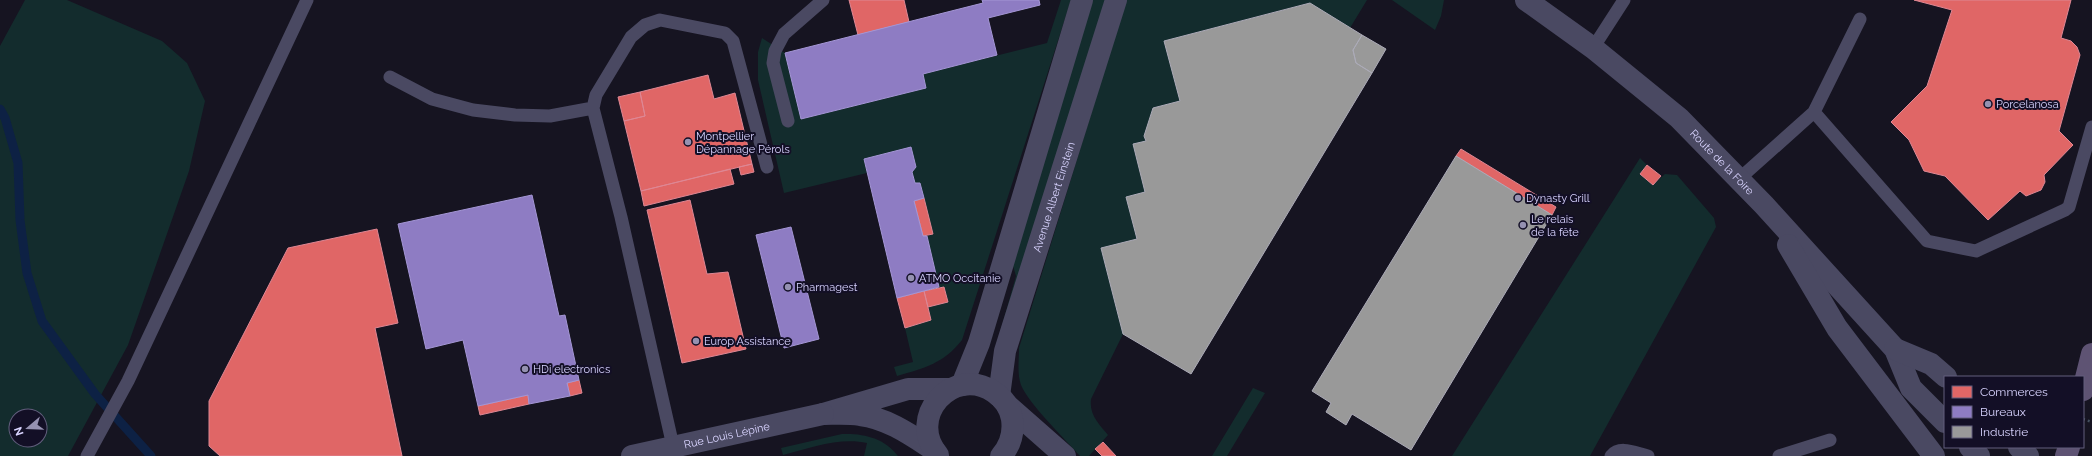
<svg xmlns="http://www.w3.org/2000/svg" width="2092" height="456" font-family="Raleway,sans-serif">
<rect width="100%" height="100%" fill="#161421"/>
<path fill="#132c2d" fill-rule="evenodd" d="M25 0H67L162 41 187 63 205 101 189 171 128 345 68 456H0V46ZM16 416H40V440H16Z
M1061 0H1071L962 340C944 363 925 368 897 376L894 367 913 362 905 328 931 320 928 307 948 301 944 287H939L927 236 932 234 924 198 915 183 912 172 916 167 911 148 864 159 867 173 784 193 758 80V52L762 38 785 53 802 119 926 88 923 74 1047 43Z
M1091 0H1107L999 336 1016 276 1011 259Z
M1126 0H1367L1350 28 1309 3 1164 41 1180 101 1153 108 1144 136 1146 141 1133 145 1145 192 1126 197 1137 239 1101 248 1123 334 1091 399C1089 415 1099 424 1108 435L1089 456H1080C1066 440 1028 403 1021 385 1017 374 1019 360 1019 348Z
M1392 0H1444L1441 16 1435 30Z
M1640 158 1647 165 1640 174 1653 185 1665 174 1677 175 1714 218 1716 227 1590 456H1452Z
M1253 388 1265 393 1227 456H1212Z
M842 434C863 433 885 438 898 456H864L867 443C840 437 810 448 783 455L781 448Z"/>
<path fill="#e06666" stroke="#de8794" d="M849 0H904L909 22 858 35Z
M1914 0H2071L2061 38 2071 41 2077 47 2080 55 2059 131 2073 145 2044 175 2045 182 2041 190 2026 196 2020 191 1988 220 1945 176 1924 171 1909 140 1891 122 1927 86 1952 10Z
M708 75 714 99 735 93 752 164 641 191 624 121 645 116 640 92Z
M640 92 645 116 624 121 618 97Z
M1461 149 1556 207 1552 215 1456 156Z
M752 164 754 172 741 175 739 167Z
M1647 165 1661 176 1653 185 1640 174Z
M730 169 734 184 644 206 641 191Z
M924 198 933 234 923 236 914 201Z
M690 200 707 274 728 272 746 349 682 363 647 210Z
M377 229 398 323 375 328 402 456H220L209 446V401L288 248Z
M944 287 948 302 928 307 924 291Z
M924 291 931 320 905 328 897 298Z
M579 380 582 393 570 396 567 383Z
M528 395 529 404 480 415 478 406Z
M1103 442 1116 456H1102L1095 449Z"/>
<path fill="#8e7cc3" stroke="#a496d5" d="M982 0H1039L1040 5 988 18 997 55 923 74 926 88 801 119 785 53 983 3Z
M911 147 916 167 912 172 915 183H920L924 198 914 201 923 236H927L939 287 897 298 864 159Z
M532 195 559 316 565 315 579 380 567 383 570 396 529 404 528 395 478 406 463 340 426 349 398 224Z
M791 227 819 339 784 348 756 235Z"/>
<path fill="#999" stroke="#acabb8" d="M1310 3 1362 35 1353 50 1356 63 1372 73 1191 374 1123 334 1101 248 1137 239 1126 197 1145 192 1133 144 1146 141 1144 136 1153 108 1180 101 1164 41Z
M1362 35 1386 49 1372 73 1356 63 1353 50Z
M1456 156 1552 215 1411 450 1352 414 1346 425 1326 412 1331 403 1312 391Z"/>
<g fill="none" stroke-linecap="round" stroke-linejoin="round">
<path stroke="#0d2144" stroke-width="9" d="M0 109 5 118 18 163 20 220 27 273 42 321 95 394 151 456"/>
<path stroke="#44505f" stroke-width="2.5" stroke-dasharray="2 3" stroke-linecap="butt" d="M2083 419 2092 422"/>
<path stroke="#4a4962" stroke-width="13" d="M1593 48 1624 0
M390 77 432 99 473 110 515 115 550 116 593 108
M1814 112 1927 241 1976 251 2065 210 2069 207 2092 127
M788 121 773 63 775 51 784 34 823 0
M1739 179 1814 112 1860 19
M673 446 621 217 593 108 596 95 631 37 645 25 660 20 725 33 733 41 767 167
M87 456 128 381 307 0
M1611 456C1620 445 1635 453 1648 456
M1779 456 1830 440"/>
<g stroke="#4a4962" stroke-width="22">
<path d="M962 385 979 343 1082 0"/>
<path id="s1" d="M999 396 1005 351 1116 0"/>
<path d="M1007 405 1065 456"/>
<path d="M934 450C911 435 887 418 860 415 848 413 835 414 823 414L908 389H949"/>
<path d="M938 455C906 418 952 364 994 392 1003 398 1010 407 1012 419 1014 433 1010 446 1001 456"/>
<path id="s2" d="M632 456 823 414"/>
</g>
<g stroke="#4a4962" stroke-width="22">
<path id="s3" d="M1526 0 1593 48 1679 118 1764 205 1895 349 1911 388 1945 422"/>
<path d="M1788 245 1837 328 1934 456"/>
<path d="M1895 349 1931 364 1946 377"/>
<path d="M1970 447 1979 456"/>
<path d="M2019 447 2028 456"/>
</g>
<path stroke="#5e5373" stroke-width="22" d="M2083 390 2092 354
M2066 456 2069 447"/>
</g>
<g fill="#9591b1" stroke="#130f26" stroke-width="1.5">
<circle cx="1988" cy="104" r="4"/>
<circle cx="688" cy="142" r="4"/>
<circle cx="1518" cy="198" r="4"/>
<circle cx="1523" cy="225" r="4"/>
<circle cx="911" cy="278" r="4"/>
<circle cx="788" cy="287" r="4"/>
<circle cx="696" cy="341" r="4"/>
<circle cx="525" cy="369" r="4"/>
</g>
<g text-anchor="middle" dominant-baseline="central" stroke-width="4" stroke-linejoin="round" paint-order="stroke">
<g font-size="11" fill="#d9d4ff" stroke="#130f26" text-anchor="start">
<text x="1996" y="104">Porcelanosa</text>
<text x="696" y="136">Montpellier<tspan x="696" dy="13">Dépannage Pérols</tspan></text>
<text x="1526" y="198">Dynasty Grill</text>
<text x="1531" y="219">Le relais<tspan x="1531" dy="13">de la fête</tspan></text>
<text x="919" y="278">ATMO Occitanie</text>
<text x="796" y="287">Pharmagest</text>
<text x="704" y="341">Europ Assistance</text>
<text x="533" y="369">HDi electronics</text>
</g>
<g font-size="11" fill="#d9d4ff" stroke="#130f26">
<text stroke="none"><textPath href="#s3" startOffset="255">Route de la Foire</textPath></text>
<text stroke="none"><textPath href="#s1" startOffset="207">Avenue Albert Einstein</textPath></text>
<text stroke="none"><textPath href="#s2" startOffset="97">Rue Louis Lépine</textPath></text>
</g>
</g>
<rect x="1944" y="376" width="140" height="72" fill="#130f26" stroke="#625e7d"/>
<rect x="1952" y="386" width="20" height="12" fill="#e06666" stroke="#625e7d"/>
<text x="1980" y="396" font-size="12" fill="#d9d4ff">Commerces</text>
<rect x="1952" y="406" width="20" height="12" fill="#8e7cc3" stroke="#625e7d"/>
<text x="1980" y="416" font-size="12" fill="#d9d4ff">Bureaux</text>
<rect x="1952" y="426" width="20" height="12" fill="#999999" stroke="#625e7d"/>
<text x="1980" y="436" font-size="12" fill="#d9d4ff">Industrie</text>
<g transform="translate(28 428) rotate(251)"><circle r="19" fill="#130f26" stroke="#625e7d"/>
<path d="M0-3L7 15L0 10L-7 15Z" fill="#9591b1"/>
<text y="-6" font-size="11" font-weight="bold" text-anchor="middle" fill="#d9d4ff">N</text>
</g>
</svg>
